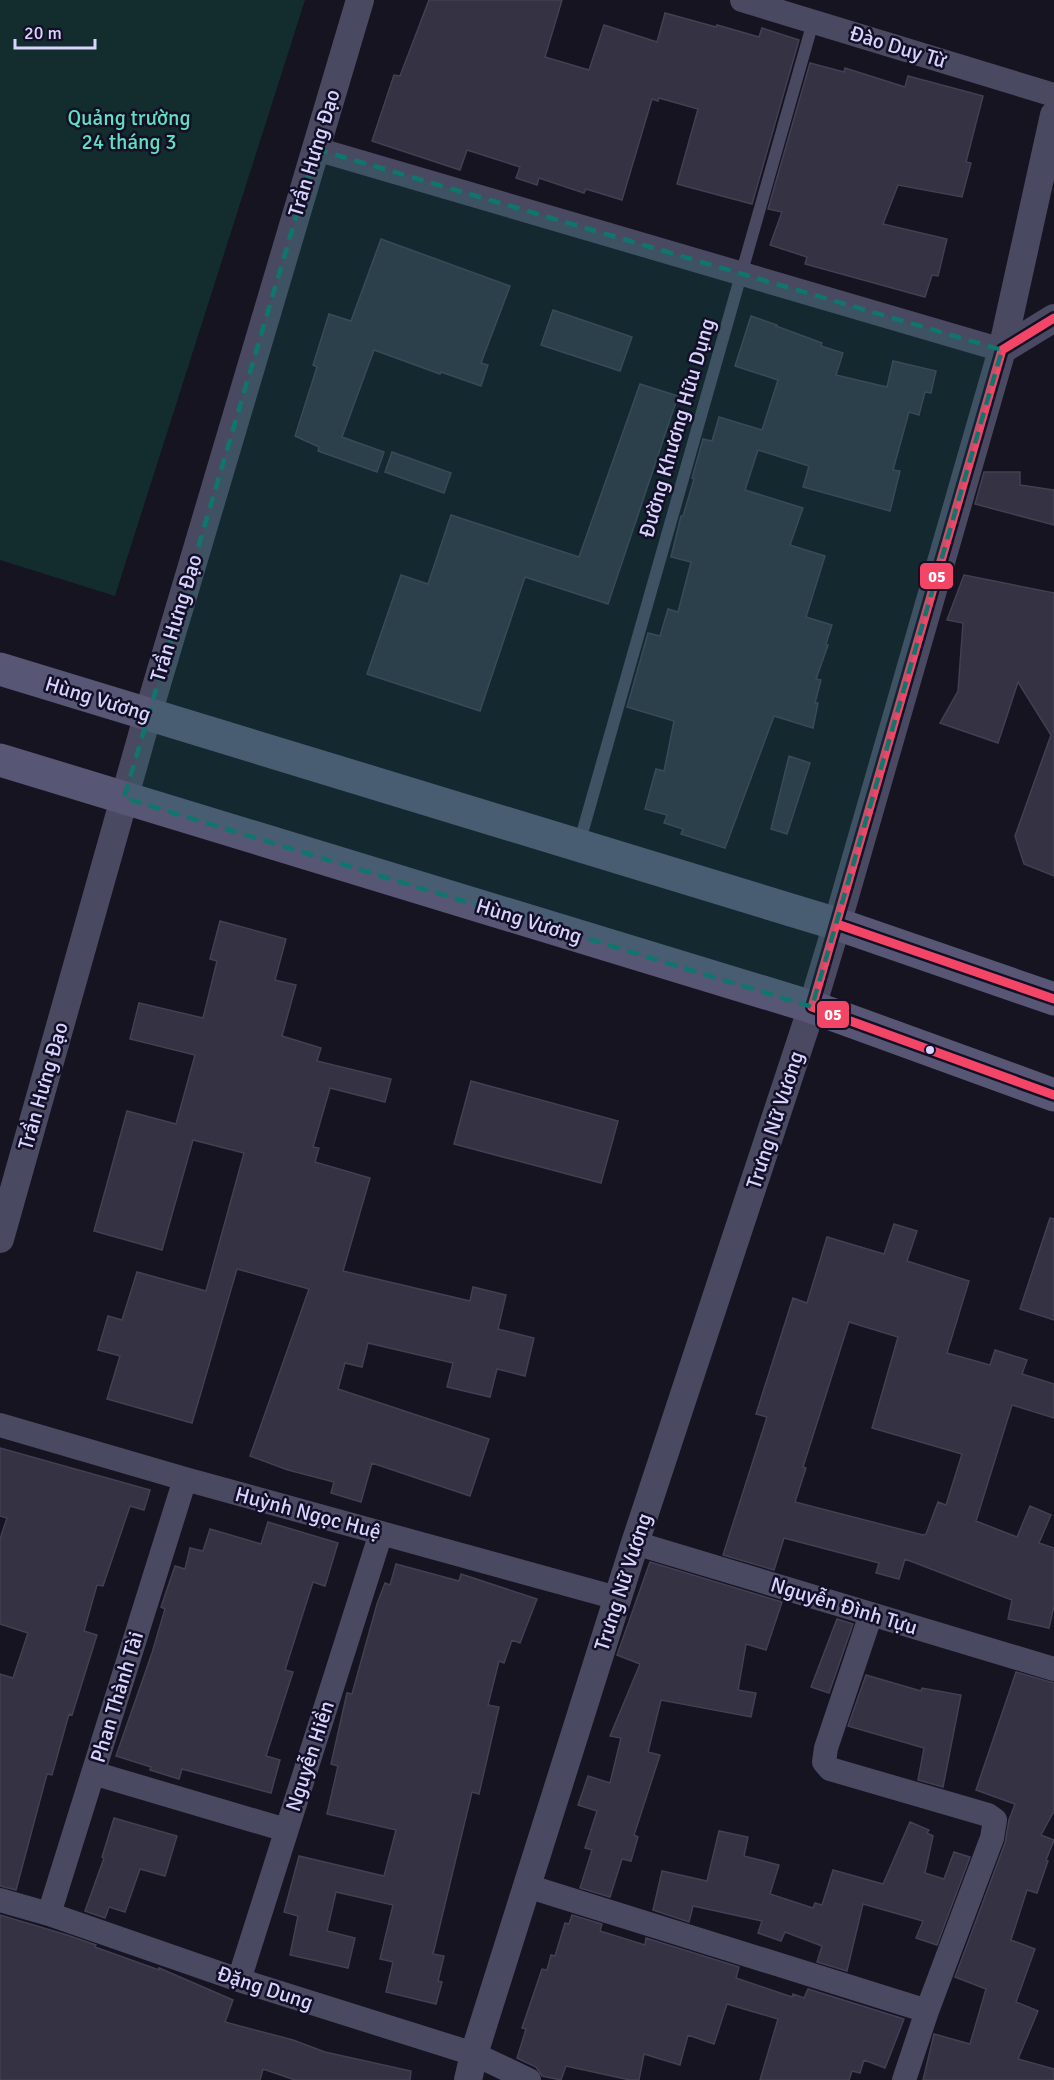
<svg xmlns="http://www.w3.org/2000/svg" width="1054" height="2080" font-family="Signika,sans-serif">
<rect width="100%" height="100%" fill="#161421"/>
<path fill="#132c2d" d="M0 0H305L115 596 0 560Z"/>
<path fill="#343243" stroke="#433f54" stroke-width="1.5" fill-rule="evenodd" d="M429 0H562L545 57 589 70 604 25 657 42 665 13 716 27 717 25 759 37 762 28 799 40 752 204 677 184 698 109 659 98 658 101 652 99 622 200 586 189 584 193 539 178 537 185 516 178 520 167 467 150 460 170 372 141 394 75 400 76Z
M810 63 844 72 845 68 905 87 908 76 983 96 966 162 971 163 962 197 898 185 883 224 947 239 938 276 932 275 925 297 805 264 807 257 770 245 782 212 768 209Z
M381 239 510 286 481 363 488 365 481 386 441 372 440 374 374 350 342 437 384 452 377 472 318 451 319 447 295 436 317 367 313 365 329 314 351 321Z
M553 310 632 337 620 371 541 345Z
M751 316 777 325 776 326 822 343 821 346 843 353 836 375 887 387 893 361 936 371 931 393 925 392 919 415 909 412 893 470 900 471 890 511 803 487 809 466 758 450 745 490 803 508 790 545 825 556 806 617 832 625 826 644 828 645 816 679 821 680 815 703H818L813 728 774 716 725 848 681 834 683 829 664 823 667 815 645 809 656 769 664 771 674 721 627 707 648 633 660 636 668 609 678 612 691 562 671 557 681 516H683L694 479 692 478 703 439 712 441 719 417 762 430 778 380 735 366Z
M640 384 678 396 608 604 525 577 480 711 367 674 401 575 428 584 451 515 579 557Z
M392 452 451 473 444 493 385 472Z
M984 472H1020V485L1054 490V525L975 504Z
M964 575 1054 593V876L1024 864 1015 836 1051 735 1018 682 998 743 940 723 958 691 963 623 947 620Z
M789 756 810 763 787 834 771 829Z
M220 921 286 939 275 980 296 985 282 1036 321 1048 317 1061 391 1079 385 1102 330 1088 313 1147 319 1148 315 1162 370 1178 343 1271 470 1301 473 1287 506 1295 498 1329 534 1338 525 1376 497 1369 490 1397 447 1387 453 1363 368 1343 362 1367 345 1363 338 1389 489 1439 470 1496 372 1463 361 1502 331 1493 334 1482 288 1470 250 1456 309 1289 237 1269 192 1423 107 1399 120 1356 98 1350 108 1316 122 1320 137 1272 206 1291 244 1153 193 1140 162 1250 94 1231 127 1111 176 1124 195 1055 130 1039 139 1003 203 1018 217 961 210 959Z
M471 1081 618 1121 601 1183 454 1144Z
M1050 1218 1054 1219V1320L1020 1309Z
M894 1224 917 1231 907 1261 969 1281 947 1353 990 1365 995 1350 1027 1360 1022 1374 1054 1384V1418L1012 1405 976 1521 1017 1537 1030 1506 1051 1515 1039 1543 1054 1548V1606L1049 1628 1008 1619 1012 1600 905 1559 899 1579 876 1573 879 1563 784 1538 774 1570 723 1555 767 1417 756 1414 793 1298 807 1303 827 1237 884 1254ZM849 1322 898 1337 872 1428 962 1454 946 1505 938 1502 926 1534 923 1535 795 1502 806 1468 803 1467Z
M0 1448 150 1490 144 1510 130 1506 103 1586 97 1585 84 1631 97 1635 72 1715 69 1714 52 1775 47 1774 16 1890 0 1886V1674L13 1678 28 1633 0 1624V1539L7 1518 0 1516Z
M268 1522 338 1543 325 1586 313 1582 285 1670 293 1672 266 1756 280 1760 271 1793 182 1769 179 1779 150 1770 151 1767 116 1756 152 1653 165 1609 161 1607 175 1566 185 1569 190 1548 203 1551 210 1529 261 1544Z
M650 1562 782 1602 766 1650 746 1644 738 1690 756 1693 751 1717 661 1700 648 1752 660 1755 634 1835 638 1837 631 1861 622 1859 610 1897 580 1888 592 1850 585 1848 597 1811 578 1805 588 1776 610 1783 621 1738 610 1736 640 1664 617 1655Z
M396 1564 459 1581 461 1574 537 1599 520 1643 512 1640 504 1663 499 1661 488 1705 499 1707 479 1794 472 1792 433 1954 444 1956 438 1981 442 1982 436 2004 386 1992 393 1962 380 1959 393 1905 336 1892 327 1931 355 1938 348 1968 290 1955 298 1916 284 1912 299 1856 384 1876 396 1830 327 1814 338 1766 331 1764 347 1693 352 1694 377 1604 385 1583 390 1585Z
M837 1619 853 1624 829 1693 811 1687Z
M1016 1672 1054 1683V1811L1041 1835 1054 1840 1046 1860 1048 1861 1037 1893 1027 1890 1011 1940 1035 1949 1016 2002 1038 2011 1018 2059 1054 2069V2080H923L934 2034 970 2044 986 1989 955 1977 1005 1843 1009 1820 1015 1804 976 1790Z
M866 1675 921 1691 922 1688 961 1695 943 1787 918 1780 924 1748 848 1726Z
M114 1818 177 1836 165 1876 140 1869 125 1912 109 1907 105 1918 85 1911 104 1858 102 1857Z
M910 1822 929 1830 927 1833 933 1836 925 1873 944 1879 954 1852 970 1857 937 1945 916 1938 923 1921 863 1904 847 1971 817 1962 822 1946 785 1932 781 1941 758 1933 762 1921 693 1906 689 1922 653 1910 662 1871 707 1881 719 1831 748 1837 744 1856 779 1865 770 1894 813 1908 815 1903 822 1905 833 1870 883 1884Z
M0 1915 67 1935 96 1945 95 1947 159 1970V1968L233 2000 225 2022 293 2040 325 2052 411 2071 410 2080H295L263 2069 260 2080H0Z
M572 1915 602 1924 600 1931 645 1945 646 1938 739 1967 736 1978 792 1997 793 1994 804 1998 808 1989 904 2019 885 2068 864 2060 860 2073 852 2071 849 2080H760L778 2019 727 2004 714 2044 688 2035 680 2065 644 2054 639 2080H630L566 2066 561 2080 542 2076 536 2067 517 2058 526 2029 522 2028 542 1969 547 1970 551 1955 555 1956 565 1923 569 1924Z"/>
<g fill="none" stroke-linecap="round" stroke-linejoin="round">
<path stroke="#4a4962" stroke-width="12" d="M579 844 813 22"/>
<path stroke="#4a4962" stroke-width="24" d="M742 0 1054 95
M316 149 1002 350
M0 1425 185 1479 617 1598
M635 1543 1054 1669
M871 1614 826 1748 824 1762 830 1769 988 1815 995 1820 992 1838 927 2011 904 2080
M93 1773 286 1830
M527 1886 927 2011
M0 1900 49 1914 239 1980 474 2054 529 2080
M49 1914 185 1479
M239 1980 381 1533"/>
<path stroke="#4a4962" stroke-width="28" d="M1002 350 1054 318
M0 1239 148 714 360 0
M468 2080 474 2054 635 1543 812 1007 837 924 1002 350 1054 115"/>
<path stroke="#575674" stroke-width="33" d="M0 669 837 924 1054 999
M0 760 812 1007 1054 1095"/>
<defs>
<path id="bus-1" d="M1002 350 812 1007 1054 1095
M1002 350 1054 318
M837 924 1054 999"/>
</defs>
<use href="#bus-1" stroke="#130f26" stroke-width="14"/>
<use href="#bus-1" stroke="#f34667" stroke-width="9"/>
</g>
<path fill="#0f766e" fill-opacity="0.2" stroke="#0f766e" stroke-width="4.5" stroke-dasharray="12 8" stroke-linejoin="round" d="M316 149 1002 350 812 1007 124 798Z"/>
<circle fill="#d9d4ff" stroke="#130f26" stroke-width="2" cx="930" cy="1050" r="5"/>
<g text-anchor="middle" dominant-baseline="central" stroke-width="5" stroke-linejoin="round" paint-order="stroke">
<g font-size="21" fill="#d9d4ff" stroke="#130f26">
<text transform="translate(898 47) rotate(17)">Đào Duy Từ</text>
<text transform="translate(314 153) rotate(-73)">Trần Hưng Đạo</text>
<text transform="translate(677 428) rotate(-74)">Đường Khương Hữu Dụng</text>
<text transform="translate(176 618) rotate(-73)">Trần Hưng Đạo</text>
<text transform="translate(98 699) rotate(17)">Hùng Vương</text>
<text transform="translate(529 921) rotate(17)">Hùng Vương</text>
<text transform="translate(43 1086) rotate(-74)">Trần Hưng Đạo</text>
<text transform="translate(775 1120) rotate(-72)">Trưng Nữ Vương</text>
<text transform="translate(308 1513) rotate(15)">Huỳnh Ngọc Huệ</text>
<text transform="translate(623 1582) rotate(-72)">Trưng Nữ Vương</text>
<text transform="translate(844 1606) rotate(17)">Nguyễn Đình Tựu</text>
<text transform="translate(117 1697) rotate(-73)">Phan Thành Tài</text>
<text transform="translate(310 1756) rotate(-72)">Nguyễn Hiền</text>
<text transform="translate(265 1988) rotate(18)">Đặng Dung</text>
</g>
<g font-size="21" fill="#5fe0c0" stroke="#130f26">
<text x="129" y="118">Quảng trường<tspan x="129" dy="24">24 tháng 3</tspan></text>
</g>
</g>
<g stroke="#130f26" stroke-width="2">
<rect x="919" y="562" width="35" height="28" rx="6" fill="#f34667"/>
<rect x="816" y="1000" width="34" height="29" rx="6" fill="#f34667"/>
</g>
<g font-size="16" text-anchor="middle" font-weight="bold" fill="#fff">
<text x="937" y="582">05</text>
<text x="833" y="1020">05</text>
</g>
<path d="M15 39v9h80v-9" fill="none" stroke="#d9d4ff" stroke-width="3"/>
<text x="24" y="39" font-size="18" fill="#d9d4ff" stroke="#130f26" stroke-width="4.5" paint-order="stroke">20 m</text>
</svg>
